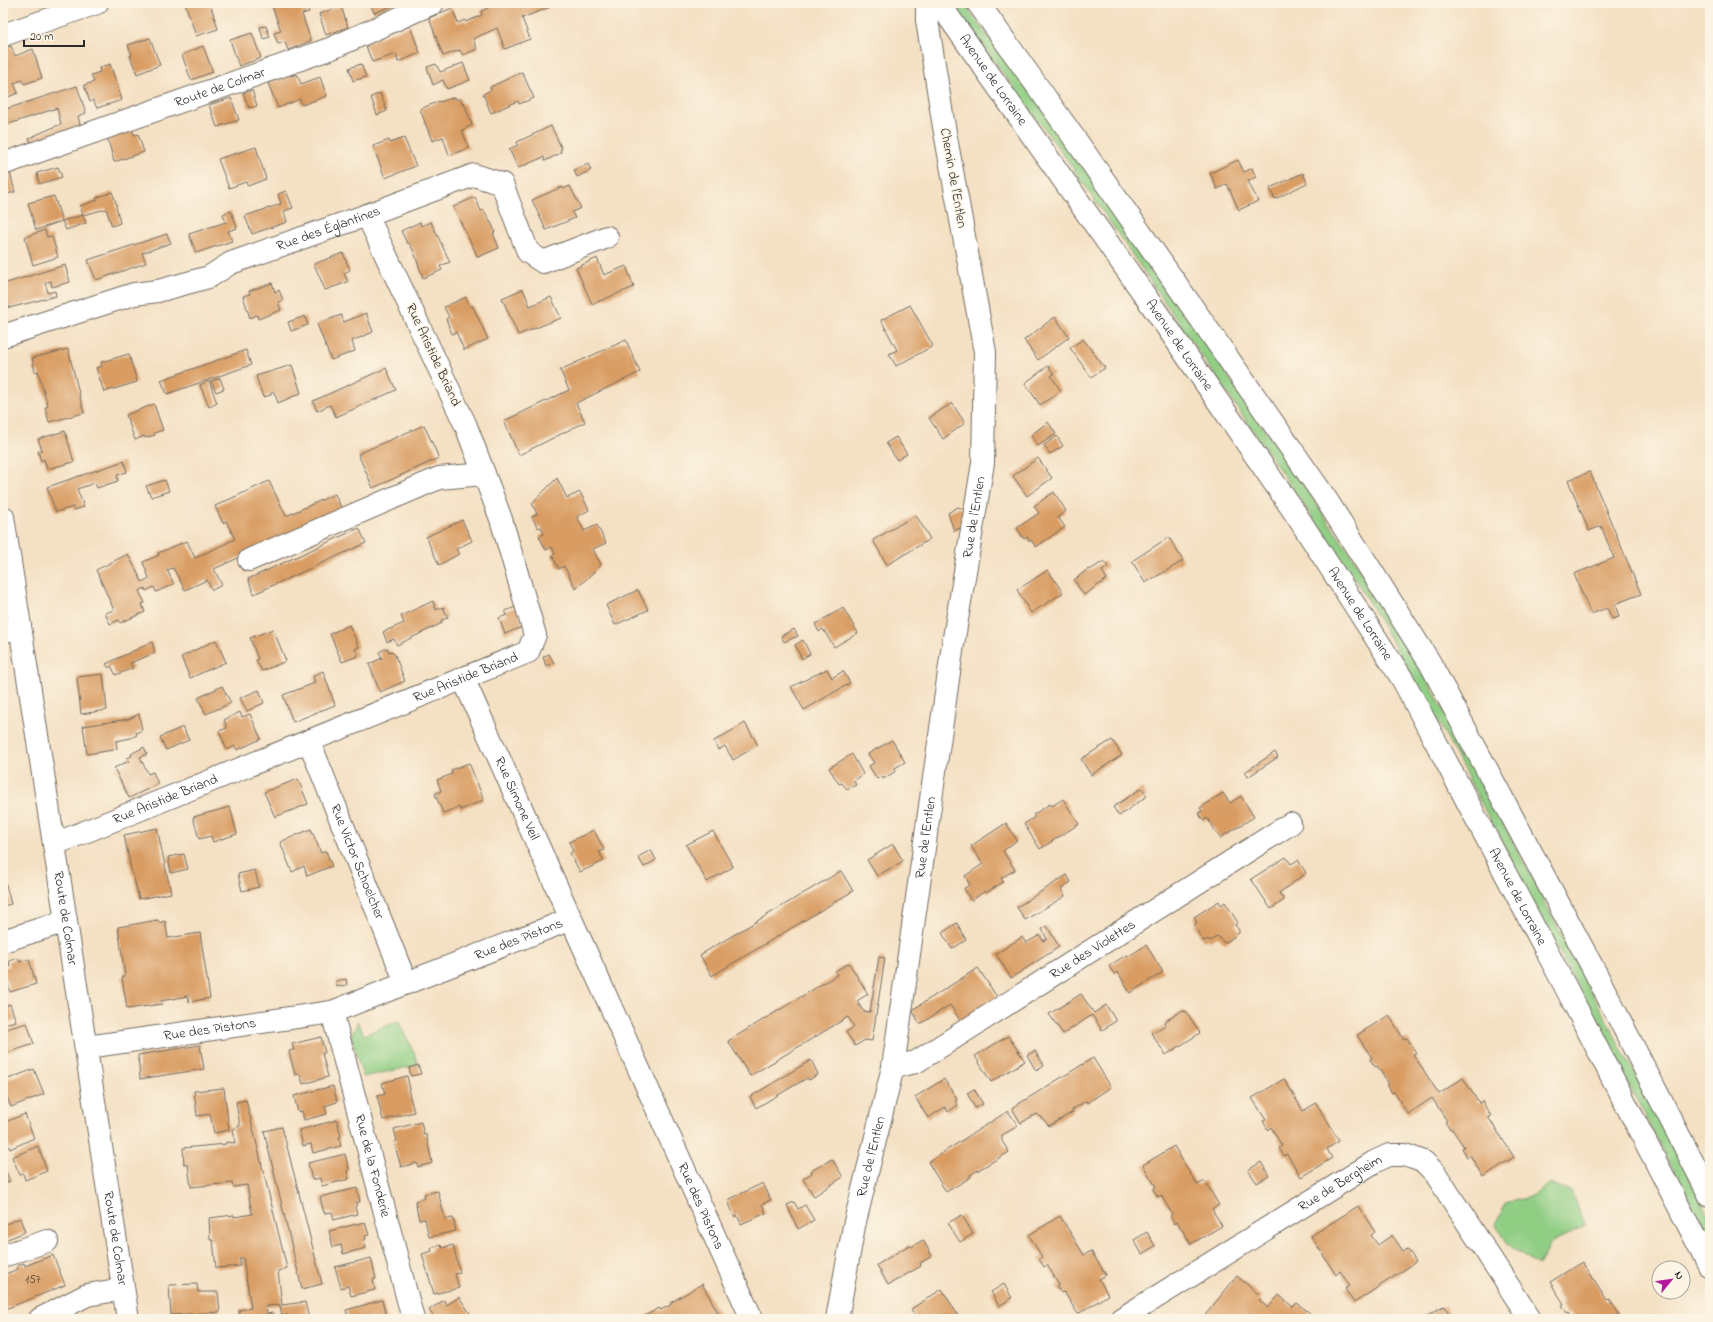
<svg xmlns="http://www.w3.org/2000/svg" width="1713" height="1322" font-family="'Indie Flower',sans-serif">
<rect width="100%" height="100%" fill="#fcf5e5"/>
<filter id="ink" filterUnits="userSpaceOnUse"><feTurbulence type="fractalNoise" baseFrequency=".025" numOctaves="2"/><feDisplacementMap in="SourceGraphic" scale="8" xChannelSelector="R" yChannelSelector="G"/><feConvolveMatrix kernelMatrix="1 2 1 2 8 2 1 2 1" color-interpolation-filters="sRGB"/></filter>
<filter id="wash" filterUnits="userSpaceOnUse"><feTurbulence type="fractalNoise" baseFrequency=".012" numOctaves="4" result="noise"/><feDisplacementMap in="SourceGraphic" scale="16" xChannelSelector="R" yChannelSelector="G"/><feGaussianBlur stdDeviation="0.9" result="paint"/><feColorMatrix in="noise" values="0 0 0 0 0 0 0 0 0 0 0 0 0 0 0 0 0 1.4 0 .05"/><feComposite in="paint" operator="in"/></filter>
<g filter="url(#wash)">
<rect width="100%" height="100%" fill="#f4e0c3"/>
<path fill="#90ce84" stroke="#5e7c58" d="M951 3H963L1046 112 1358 565 1434 692 1710 1217V1240L1435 715 1358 584 1068 161Z
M358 1021 364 1035 398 1021 414 1052 418 1065 363 1077 351 1036Z
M1549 1183 1570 1191 1586 1226 1551 1243 1538 1266 1509 1245 1495 1224 1506 1203 1533 1196Z"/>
<g id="blocks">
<path fill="#d99d63" d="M185 3H210L218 29 196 36Z
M271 3H313L307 5 309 12 302 14 311 41 288 50 285 42 278 44 274 33 281 31Z
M370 3H400L374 13Z
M500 3H548L550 7 522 18 530 39 505 49 497 28 473 39 477 49 463 55 460 50 443 56 429 18 452 8 458 23 465 20 466 22 482 15 481 11Z
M341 6 348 27 326 35 319 14Z
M266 26 270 37 263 39 260 27Z
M410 26 420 53 398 62 396 54 372 62 365 43Z
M252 33 261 58 239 66 230 40Z
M150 38 160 65 137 74 130 56 132 55 128 45Z
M11 46 15 56 33 49 42 78 24 84 22 80 14 83 18 93 3 99V49Z
M203 46 213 72 191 80 182 55Z
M463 63 470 80 447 89 443 80 433 85 427 67 436 64 440 72Z
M110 64 122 100 97 108 93 100 90 102 84 85 94 82 91 75 100 72 99 68Z
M361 64 366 77 353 81 349 68Z
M522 72 534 98 519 104 518 101 491 113 483 94 491 90 490 87Z
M291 74V76L297 74 301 84 320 77 327 96 302 105 300 99 278 108 268 83Z
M77 86 86 113 78 116 81 128 33 147 29 138 61 124 57 108 3 126V110Z
M252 90 257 106 249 108 243 93Z
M380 93 387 111 377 115 371 97Z
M455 97 457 100 460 98 462 104 464 103 472 125 462 130 469 148 449 155 443 137 432 141 420 109 440 101V102Z
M231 98 239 120 217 127 209 105Z
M551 126 562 149 560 150 561 153 545 161 544 157 518 168 509 149 518 145 517 142Z
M132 128 134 135 138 134 144 152 114 162 107 136Z
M404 138 416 166 385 178 373 146 389 140 390 143Z
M256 147 266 179 248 186 246 182 229 188 218 159Z
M1238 160 1244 172 1252 168 1256 177 1248 181 1258 201 1239 210 1227 184 1217 189 1210 173Z
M588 164 591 170 577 177 574 170Z
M58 167 62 177 39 184 37 173Z
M9 168 15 192 3 195V170Z
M1303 173 1307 183 1275 199 1270 188Z
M570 186 581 208 572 212 575 218 546 230 532 200 562 187 563 189Z
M286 191 293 208 284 211 287 222 252 234 245 216 281 204 278 194Z
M112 192 117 205 116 206 120 223 112 226 106 209 83 215 86 223 66 230 62 221 83 215 80 206 97 200 96 198Z
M54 196 62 221 36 230 28 203Z
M475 197 481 211 484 210 490 222H491L495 232 493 233 499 248 478 257 453 207Z
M231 211 237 228 228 231 232 241 196 253 189 234 226 222 223 214Z
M420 222 421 226 431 222 450 262 440 266 442 270 423 278 414 252 409 243H407L401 231Z
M45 230 47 237 52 236 58 257 33 265 25 237Z
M167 234 171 243 142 253 146 263 96 280 88 260Z
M343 253 350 270 344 273 348 282 325 290 314 264Z
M597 258 604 275 626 266 634 287 592 304 576 268Z
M65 265 70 282 52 287 51 281 45 283 48 293 55 291 56 296 9 308 3 284Z
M272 283 275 292 279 290 283 300 278 302 281 310 258 319 257 315 250 318 243 296 250 294 249 291Z
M523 289 530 306 551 297 561 318 518 335 502 298Z
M466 297 470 307 472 305 488 339 464 350 456 332 452 334 446 319 449 317 444 307Z
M910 305 933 346 896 366 889 354 897 350 881 320Z
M366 313 373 332 352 341 355 351 331 360 317 324 341 315 344 322Z
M305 316 308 325 291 331 288 322Z
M1055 317 1069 337 1038 360 1024 340Z
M1083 339 1105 368 1091 377 1070 348Z
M626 340 640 372 576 403 585 422 519 455 504 421 569 390 560 370Z
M68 349 84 413 49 422 45 407H48L38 371 35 372 32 358Z
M246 350 251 365 167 394 161 380Z
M129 354 137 382 104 392 96 368 102 366 101 362Z
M292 365 301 393 278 403 274 392 271 393V395L263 397 256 376Z
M1048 366 1054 374 1051 376 1061 391 1040 405 1025 383Z
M386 368 396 390 336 417 330 405 317 411 313 401Z
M220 378 224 389 216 392 211 381Z
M209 381 217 403 209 407 200 385Z
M952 403 965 423 943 439 929 418Z
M154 404 163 430 154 433 155 435 145 438 144 436 135 440 126 415Z
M1048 422 1056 434 1038 446 1031 435Z
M424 425 439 458 373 488 358 454Z
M65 431 74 462 47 469 44 459 41 461 38 451 42 450 38 439Z
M1057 436 1063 446 1050 454 1044 445Z
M896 437 907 454 897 460 886 443Z
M1038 458 1052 478 1027 496 1013 476Z
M124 461 127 472 117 475 118 481 97 488 95 483 77 489 84 507 74 510 73 507 56 512 47 487Z
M1590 472 1641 594 1615 604 1619 617 1612 619 1607 608 1591 614 1574 574 1614 558 1601 526 1589 531 1568 480Z
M557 478 567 498 580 492 589 510 577 517 584 531 597 525 606 543 593 549 601 565 576 589 564 566 559 569 552 555 555 554 552 547 546 550 539 536 544 534 541 527 538 528 532 517 537 514 532 503Z
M165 480 169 491 151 497 146 486Z
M269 481 286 516 335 494 342 510 214 569 222 585 212 590 207 580 185 590 173 568 167 570 174 584 156 592 154 587 146 591 145 588 139 591 145 603 142 604 145 612 120 623 119 620 110 624 105 613 114 610 96 570 128 554 142 582 149 578 143 562 159 555 158 553 187 541 195 558 235 539 226 521 223 523 215 506Z
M1054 492 1066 511 1058 517 1065 527 1036 547 1031 540 1029 541 1027 537 1024 539 1017 528 1039 513 1034 506Z
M958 507 964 509 962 527 954 531 948 513Z
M916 515 930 539 887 565 873 540Z
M462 520 472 541 456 549 459 554 439 565 426 537Z
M359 528 366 543 254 594 248 579Z
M1169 537 1183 561 1145 583 1132 561Z
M1104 561 1108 567 1102 571 1107 579 1084 595 1074 580 1088 569 1090 570Z
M1048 570 1063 593 1031 613 1017 590Z
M638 590 648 610 615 625 606 605Z
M433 601 436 610 443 607 448 618 441 620 442 623 397 645 394 639 387 642 383 632 404 623 401 616Z
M516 607 524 626 505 634 499 618 507 615 505 611Z
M843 608 858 633 834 647 823 629 819 632 815 624Z
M349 625 359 647 355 649 358 656 342 662 330 634Z
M273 629 286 661 262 671 256 660 258 659 250 638Z
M794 629 798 636 784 642 781 636Z
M216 640 226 662 190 678 181 657Z
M803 640 810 654 802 659 795 645Z
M152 642 155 653 130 663 133 668 116 675 111 666 109 668 106 664Z
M387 648 389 652 391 651 395 655 405 681 380 692 369 664 382 658 379 652Z
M549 654 554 663 546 666 543 657Z
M827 669 832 678 843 671 850 683 804 710 791 687Z
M323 671 335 705 293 722 283 695 315 683 313 676Z
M103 674 107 710 81 714 77 677Z
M222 686 231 703 206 714 198 698Z
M259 690 264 703 247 711 240 698Z
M240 712 242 717 250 714 261 739 237 750 235 746 227 750 219 731 227 728 224 720Z
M139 714 142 730 136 733 137 735 131 738 116 741 117 749 113 750 87 754 83 726 129 719Z
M745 723 758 745 733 760 725 746 718 750 714 741Z
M183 727 189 740 166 750 160 737Z
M892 740 905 762 895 768 896 771 883 779 882 776 877 779 869 766 874 763 868 754Z
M1112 740 1122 755 1091 775 1081 759Z
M144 747 147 754 140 757 148 774 153 772 158 784 129 798 114 768 129 761 127 758 132 756 131 754Z
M1275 752 1278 757 1248 777 1245 772Z
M852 754 863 774 854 781 856 785 847 789 842 783 839 784 829 768Z
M469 763 484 800 460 810 459 807 443 813 435 794 441 791 437 780 452 774 451 770Z
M298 779 308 804 275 817 264 792Z
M1142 788 1147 796 1119 816 1113 807Z
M1223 793 1230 803 1241 796 1254 817 1220 838 1207 818 1204 821 1198 813 1202 811 1200 808Z
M1063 799 1079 824 1040 849 1024 824 1035 817 1033 815 1050 804 1052 806Z
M230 807 237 834 213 842 211 836 199 839 193 817Z
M1006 823 1017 840 1003 851 1015 870 1001 878 1003 882 986 893 985 891 971 901 964 888 970 885 965 876 983 864 971 846Z
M157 828 171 893 139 899 133 874H132L124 835Z
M311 829 321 853 326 851 332 866 307 876 304 866 292 872 280 842Z
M594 830 604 850 599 852 604 861 580 872 570 853 573 851 569 842Z
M713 831 733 867 707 882 686 845Z
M893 844 903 861 877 876 867 860Z
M651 850 656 860 644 867 638 857Z
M184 854 188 869 171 873 168 857Z
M1286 857 1291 864 1298 860 1306 873 1279 893 1284 900 1271 909 1251 879Z
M255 870 259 887 242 891 238 874Z
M841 871 853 891 712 976 700 955Z
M1067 875 1071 882 1061 889 1065 896 1025 920 1017 907Z
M3 881H5L11 904 3 906Z
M1219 901 1221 905 1225 902 1238 923 1235 925 1239 930V933L1225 943 1222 941 1218 936 1210 941 1208 939 1203 941 1194 925 1197 923 1194 917Z
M158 920 159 923 165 921 168 938 200 933 210 998 189 1002 188 996 161 1001 162 1004 127 1009 122 977 125 976 118 927Z
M957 923 966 940 952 949 942 933Z
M1047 926 1059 947 1011 978 996 954 1022 937 1026 943 1040 935 1043 941 1047 939 1042 929Z
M1146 945 1163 972 1130 993 1118 972 1114 974 1109 966 1126 955 1129 956Z
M879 957 885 958 872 1041 865 1040 855 1046 846 1032 854 1027 848 1017 750 1076 728 1041 837 975 835 971 849 963 868 994 857 1001 863 1011 870 1012Z
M18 958 20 962 29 959 36 984 10 992 3 968 10 966 9 961Z
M978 968 999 1000 962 1023 950 1005 920 1024 912 1010Z
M346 979 347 985 337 987 336 981Z
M1081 994 1094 1013 1106 1005 1116 1021 1102 1030 1092 1015 1063 1034 1049 1014Z
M10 1004 16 1021 3 1024V1007Z
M1183 1010 1184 1012 1186 1011 1200 1033 1166 1055 1151 1033 1166 1025 1164 1022Z
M1389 1015 1404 1040 1407 1038 1416 1053 1413 1054 1439 1094 1463 1078 1479 1103 1482 1101 1491 1116 1488 1117 1514 1157 1483 1177 1470 1155 1467 1157 1462 1148 1464 1147 1452 1129 1450 1130 1445 1122 1447 1121 1432 1098 1408 1114 1394 1092 1392 1093 1387 1085 1389 1084 1377 1066 1375 1067 1370 1059 1372 1058 1357 1035Z
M27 1023 34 1044 3 1054V1030Z
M1008 1036 1025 1061 991 1082 975 1056Z
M321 1037 325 1053H322L328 1077 303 1084 300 1074 295 1075 289 1051 294 1050 292 1044Z
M200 1045 204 1069 140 1079 138 1055Z
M1035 1051 1044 1066 1036 1071 1027 1055Z
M1093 1058 1111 1087 1087 1103 1086 1101 1072 1110 1073 1112 1049 1126 1043 1119 1036 1114 1021 1123 1012 1108Z
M811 1060 818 1074 809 1080 807 1078 756 1108 750 1097Z
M418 1065 421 1074 411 1076 409 1068Z
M34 1069 44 1094 11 1107 3 1088V1081Z
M407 1076 410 1089H408L414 1112 383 1120 377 1096 385 1094 382 1083Z
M944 1079 957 1099 955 1101 958 1105 948 1112 945 1107 928 1118 915 1097Z
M1284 1079 1303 1111 1316 1103 1339 1141 1327 1149 1332 1158 1301 1177 1287 1154 1284 1156 1279 1148 1282 1146 1271 1127 1268 1130 1263 1121 1266 1120 1252 1098Z
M333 1086 337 1102 325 1106 327 1114 304 1120 302 1111 298 1112 294 1096Z
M224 1088 229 1130 214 1133 210 1114 197 1116 194 1091Z
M974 1089 983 1104 975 1108 967 1093Z
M246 1100 287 1268 278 1271 282 1305 305 1302 309 1319H289L288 1315 282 1316 280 1305 266 1306 267 1314 273 1313V1319H240L239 1310 251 1308 243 1258H240V1266L216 1268 213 1240H210L209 1218 234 1215V1217L252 1214 247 1185 233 1187 232 1183 191 1187 188 1165H184L183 1148 226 1144V1142L235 1143 233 1129 240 1126 236 1102Z
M1008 1111 1018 1126 1002 1135V1141L1009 1152 970 1175 971 1177 946 1192 928 1162Z
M25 1114 34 1138 10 1149 3 1132V1123Z
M337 1120 341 1137H339L341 1146 313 1153 311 1144 303 1146 299 1130Z
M421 1122 424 1135 426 1134 432 1163 418 1167 417 1163 401 1167 394 1142 397 1141 394 1129Z
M282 1127 322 1284 302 1289 264 1131Z
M38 1146 47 1171 25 1180 23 1173 20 1175 12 1157Z
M1174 1146 1197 1185 1205 1181 1219 1205 1212 1209 1222 1226 1191 1244 1177 1222 1175 1224 1170 1216 1172 1214 1161 1195 1158 1197 1153 1189 1156 1187 1143 1165Z
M345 1154 349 1169 347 1171 349 1179 322 1186 320 1178 312 1180 308 1163Z
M832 1159 843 1177 814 1196 803 1179 812 1173 811 1171Z
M1261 1162 1269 1176 1257 1183 1248 1170Z
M3 1165 10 1181 3 1184Z
M763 1183 771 1200 762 1204 766 1213 741 1224 737 1215 734 1217 728 1200Z
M357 1188 360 1202H356L357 1205 355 1206 357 1214 334 1220 332 1212 324 1213 320 1197Z
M438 1191 445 1219 453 1218 456 1231 429 1237 425 1219 419 1220 415 1201 425 1198 424 1194Z
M794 1202 798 1209 805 1205 814 1220 798 1229 787 1205Z
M1358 1206 1375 1232 1371 1235 1378 1245 1392 1235 1403 1251 1408 1249 1416 1262 1354 1303 1345 1289 1350 1286 1340 1271 1336 1275 1311 1236Z
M962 1215 973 1234 960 1242 948 1223Z
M1060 1216 1084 1255 1091 1251 1106 1275 1099 1279 1108 1295 1078 1314 1064 1292 1061 1293 1056 1286 1059 1284 1047 1265 1044 1267 1039 1259 1042 1257 1029 1235Z
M20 1218 25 1232 3 1241V1225Z
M365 1222 369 1235 365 1236 366 1239 364 1240 366 1248 343 1254 341 1245 333 1247 329 1231Z
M1147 1232 1155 1246 1142 1254 1134 1240Z
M923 1240 932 1256 920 1263 921 1266 888 1285 877 1265 909 1245 911 1247Z
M441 1245 442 1248 453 1245 460 1273 455 1274 459 1288 434 1294 422 1254 432 1251 431 1248Z
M53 1255 65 1285 3 1310V1275L18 1269 17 1266 24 1263 25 1266Z
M371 1258 376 1279H373L375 1290 351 1296 348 1286 341 1288 335 1267Z
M1582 1262 1607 1301 1610 1300 1619 1314 1616 1316 1618 1319H1574L1569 1312 1567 1313 1562 1305 1564 1304 1550 1282Z
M1237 1276 1262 1297 1259 1300 1268 1308 1279 1295 1293 1307 1297 1303 1310 1313 1306 1318 1308 1319H1202Z
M197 1284 198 1292H218L220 1312 171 1315 169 1285Z
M702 1284 719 1314 710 1319H640L659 1308 660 1310 671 1305 670 1303Z
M1004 1284 1012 1298 999 1306 991 1292Z
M942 1289 960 1319H917L911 1309Z
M459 1297 474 1319H431L434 1317 429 1310 444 1300 447 1305Z
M382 1300 387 1319H349L346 1310Z
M1445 1306 1452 1319H1423L1439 1308Z"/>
</g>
</g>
<g filter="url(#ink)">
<use href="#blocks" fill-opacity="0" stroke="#716a60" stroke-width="1"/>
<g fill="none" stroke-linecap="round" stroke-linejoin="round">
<defs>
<g id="minor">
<path d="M3 35 97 3"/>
<path id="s1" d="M3 164 332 48 433 3"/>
<path id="s2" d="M3 336 134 294 158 291 209 277 231 263 367 215 474 175 502 184 528 252 543 262 607 237"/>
<path d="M249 560 439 478 484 474"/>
<path d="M3 632 20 626"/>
<path id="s3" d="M463 678 571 919"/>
<path id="s4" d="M309 741 406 983"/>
<path id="s5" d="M55 844 528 652 535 635 501 519 466 426 367 215"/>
<path d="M3 941 66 921"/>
<path id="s6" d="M332 1012 413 1319"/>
<path id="s7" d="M87 1047 332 1012 571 919 752 1319"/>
<path id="s8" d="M893 1067 916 1062 1290 824"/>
<path d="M3 1256 47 1241"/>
<path d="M40 1319 87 1295 123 1289"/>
<path id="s9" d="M837 1319 854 1226 893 1067 953 644 983 463 985 352 943 121 927 20V3"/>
<path id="s10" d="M1121 1319 1374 1162 1389 1155H1405L1424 1162 1435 1173 1530 1319"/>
</g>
<g id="major">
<path id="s11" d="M939 3 1160 317 1295 513 1403 680 1565 986 1710 1267"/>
<path d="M978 3 1087 156 1324 496 1430 663 1593 968 1710 1196"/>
<path id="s12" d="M3 517 128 1319"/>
</g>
</defs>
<use href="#minor" stroke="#716a60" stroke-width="24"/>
<use href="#major" stroke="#716a60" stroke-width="24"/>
<use href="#minor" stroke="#fff" stroke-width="22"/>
<use href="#major" stroke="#fff" stroke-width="22"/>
</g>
</g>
<g text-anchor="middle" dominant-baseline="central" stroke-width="3" stroke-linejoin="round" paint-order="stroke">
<g font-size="12" fill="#564839">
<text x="33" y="1280">157</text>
</g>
<g font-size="14" fill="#2b2b2b" stroke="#fcf5e5">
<text stroke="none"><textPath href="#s11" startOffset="94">Avenue de Lorraine</textPath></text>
<text stroke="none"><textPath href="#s1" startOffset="230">Route de Colmar</textPath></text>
<text transform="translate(953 178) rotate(80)">Chemin de l'Entlen</text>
<text stroke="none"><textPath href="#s2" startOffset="344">Rue des Églantines</textPath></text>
<text stroke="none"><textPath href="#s11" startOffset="418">Avenue de Lorraine</textPath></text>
<text transform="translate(433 355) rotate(65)">Rue Aristide Briand</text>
<text stroke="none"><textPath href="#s9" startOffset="814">Rue de l'Entlen</textPath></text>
<text stroke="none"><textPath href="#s11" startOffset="742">Avenue de Lorraine</textPath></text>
<text stroke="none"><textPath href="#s5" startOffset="443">Rue Aristide Briand</textPath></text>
<text stroke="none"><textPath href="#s5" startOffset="119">Rue Aristide Briand</textPath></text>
<text stroke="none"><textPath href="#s3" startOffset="132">Rue Simone Veil</textPath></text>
<text stroke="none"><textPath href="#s9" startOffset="490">Rue de l'Entlen</textPath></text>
<text stroke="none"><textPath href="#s4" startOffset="130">Rue Victor Schoelcher</textPath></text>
<text stroke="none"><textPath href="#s11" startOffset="1066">Avenue de Lorraine</textPath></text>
<text stroke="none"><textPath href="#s12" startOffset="406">Route de Colmar</textPath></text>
<text stroke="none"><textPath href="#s7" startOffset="448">Rue des Pistons</textPath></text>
<text stroke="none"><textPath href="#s8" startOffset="233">Rue des Violettes</textPath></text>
<text stroke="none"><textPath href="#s7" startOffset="124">Rue des Pistons</textPath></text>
<text stroke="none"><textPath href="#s9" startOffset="166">Rue de l'Entlen</textPath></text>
<text stroke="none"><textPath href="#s6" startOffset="159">Rue de la Fonderie</textPath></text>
<text stroke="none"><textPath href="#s10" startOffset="258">Rue de Bergheim</textPath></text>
<text stroke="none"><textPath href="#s7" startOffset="819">Rue des Pistons</textPath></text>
<text stroke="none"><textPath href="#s12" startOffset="730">Route de Colmar</textPath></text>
</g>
</g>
<rect width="1713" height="1322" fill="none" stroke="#fcf5e5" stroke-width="16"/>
<g transform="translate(1671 1280) rotate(61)"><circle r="19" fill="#fcf5e5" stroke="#a8a49b"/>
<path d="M0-3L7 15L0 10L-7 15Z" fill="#b5179e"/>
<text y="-6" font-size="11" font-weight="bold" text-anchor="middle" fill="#2b2b2b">N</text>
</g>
<path d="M24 40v6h60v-6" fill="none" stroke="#2b2b2b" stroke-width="2"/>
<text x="30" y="40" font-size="12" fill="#2b2b2b" stroke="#fcf5e5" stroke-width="3" paint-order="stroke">20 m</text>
</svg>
